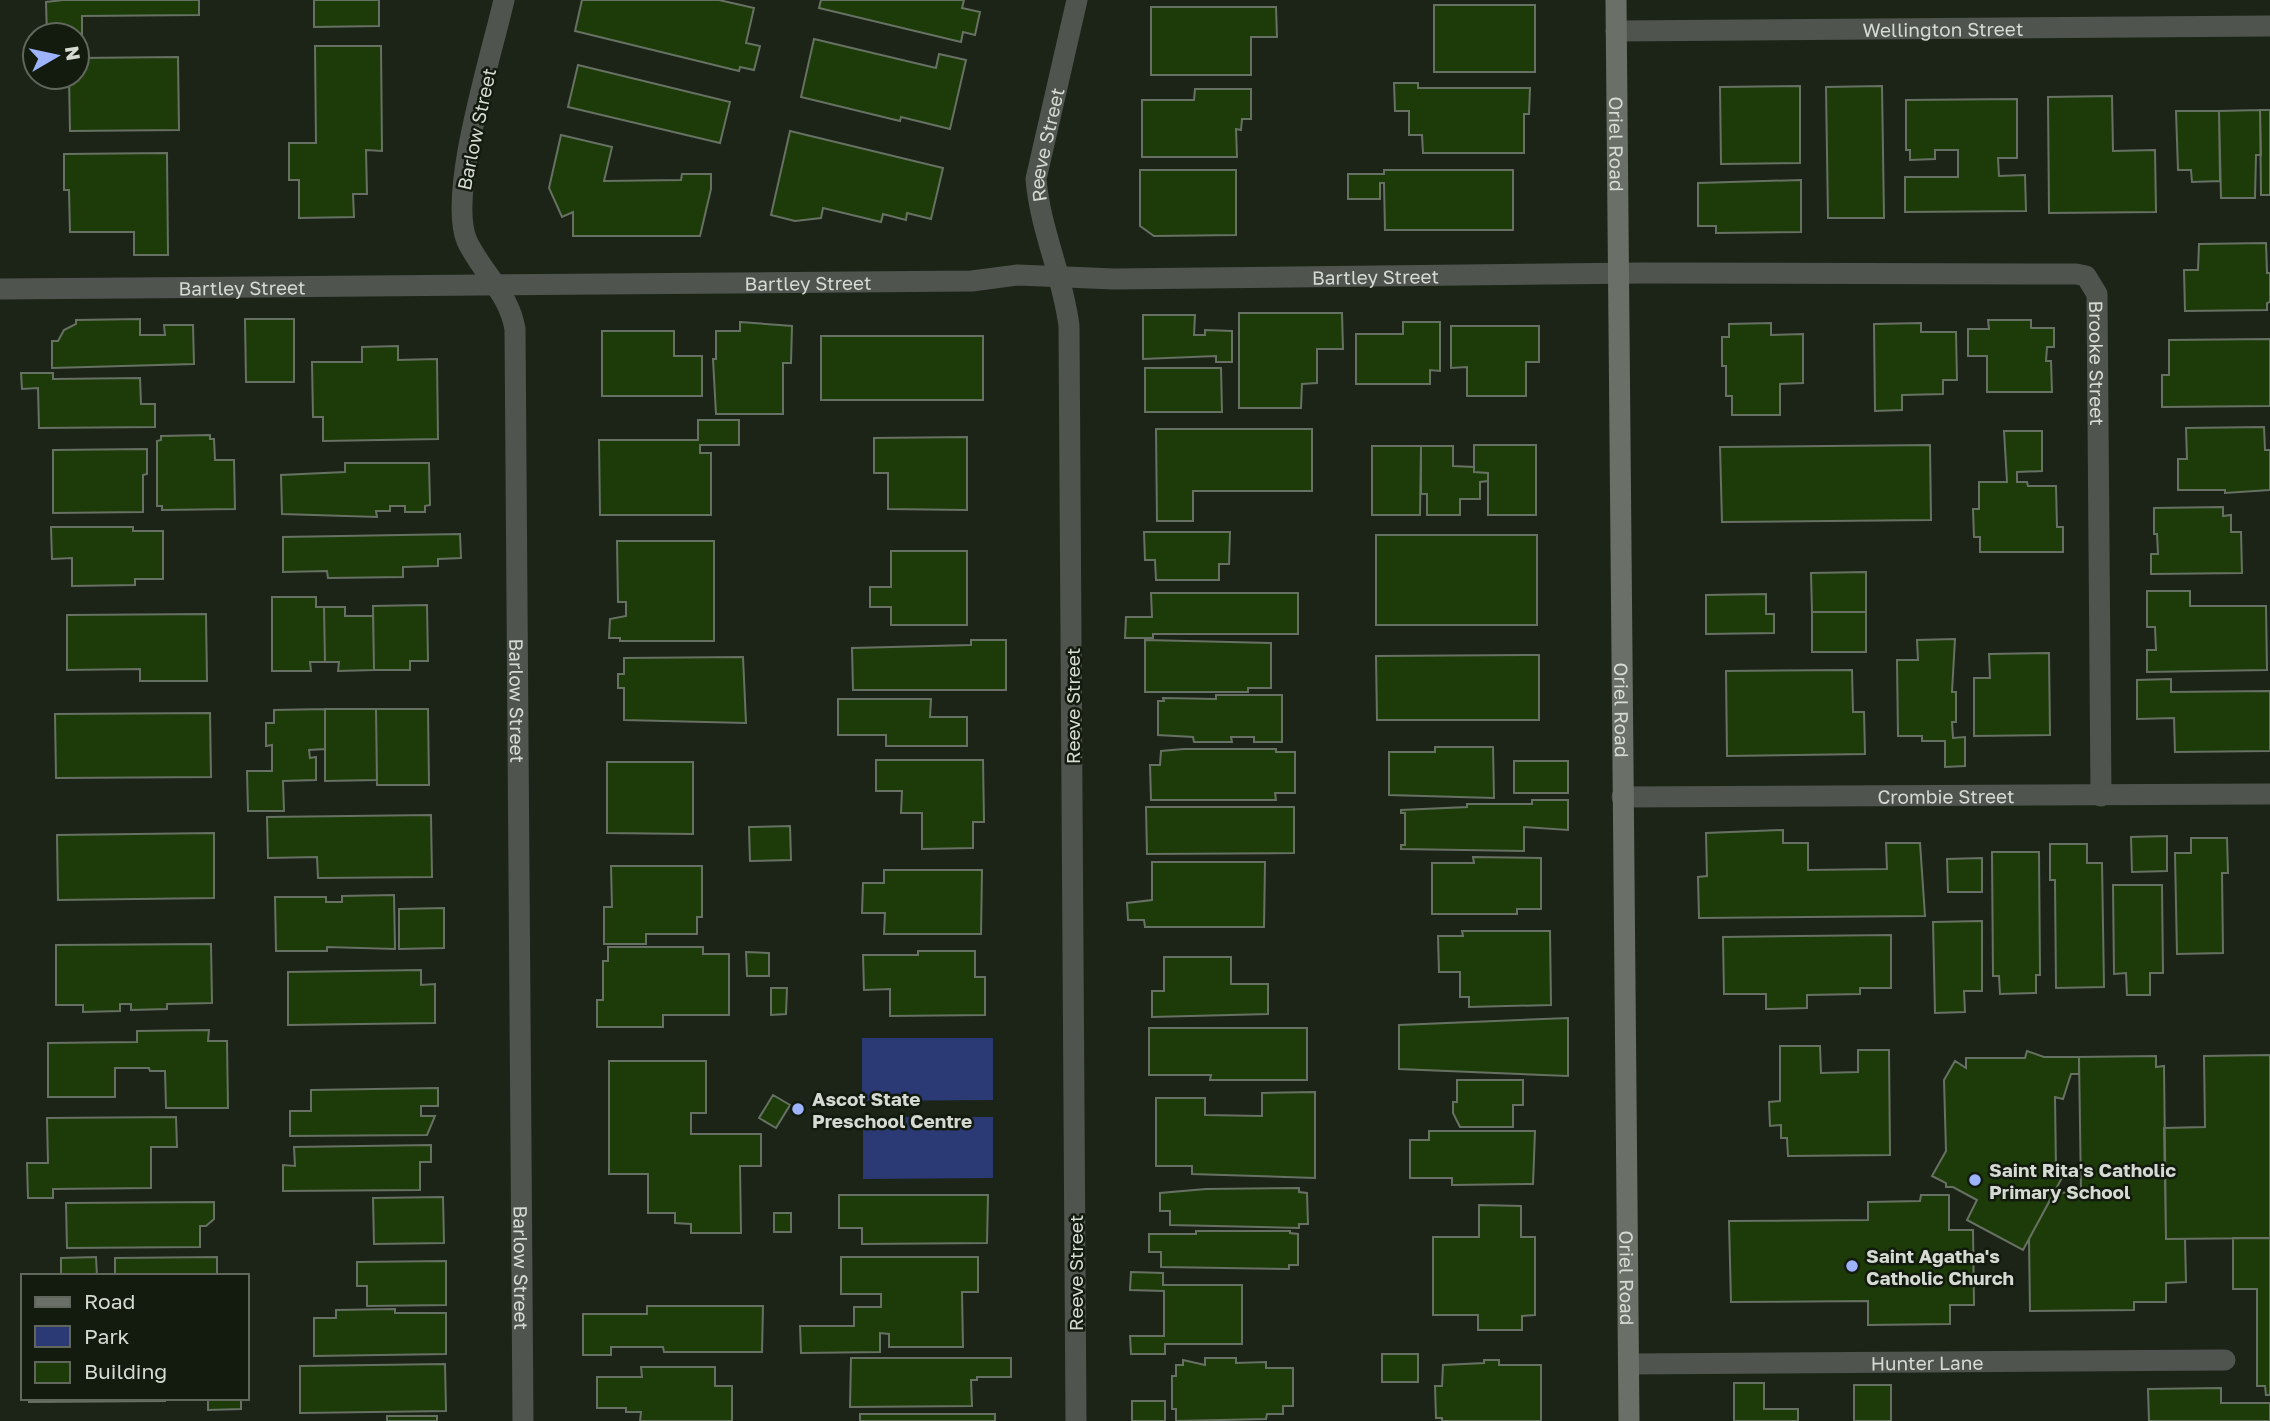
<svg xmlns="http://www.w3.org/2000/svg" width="2270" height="1421" font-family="'Golos Text',sans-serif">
<rect width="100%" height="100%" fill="#1c2418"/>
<path fill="#2b3974" d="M862 1038H993V1100L862 1101Z
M863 1117H993V1178L863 1179Z"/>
<path fill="#1c3b08" stroke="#677163" stroke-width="2" d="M63 0H199V15L82 16V35H47L46 2Z
M314 0H379V26L314 27Z
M582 0H719L754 8 746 43 760 46 754 70 740 67 739 71 575 31Z
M821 0H964L962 8 980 12 975 35 963 32 961 42 819 8Z
M1434 5H1535V72H1434Z
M1151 7H1276L1277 37H1251V75H1151Z
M814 39 936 68 939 54 966 60 950 129 901 117 900 121 801 97Z
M315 46H381L382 151 366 150 367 194H353L354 217 299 218V180H289V143H316Z
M178 57 179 130 70 131 69 77H77V58Z
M578 65 730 102 720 143 568 107Z
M1394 83H1418V88H1530L1529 114H1524V153H1423L1422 135H1409V111H1395Z
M1800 86V163L1721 164 1720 87Z
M1882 86 1884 218H1828L1826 87Z
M1195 89H1251V119H1242L1241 130 1236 129 1237 157H1142V100H1194Z
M2112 96 2113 151 2155 150 2156 212 2049 213 2048 97Z
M2017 99V158H1998L1999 176 2025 175 2026 211 1905 212V177H1958V150H1935V159L1910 160V150H1906V100Z
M2260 110H2270V195H2261Z
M2260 110 2261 155H2256L2255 198H2221L2219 111Z
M2176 111H2219L2220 181 2192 182 2191 170H2178Z
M790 131 943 168 931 219 907 213 906 220 883 214 881 222 823 208 821 218 795 221 771 215Z
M561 135 612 147 604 181 681 180 682 174H711V189L700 236H573V212L562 217 549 188Z
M167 153 168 255H134V232H70L69 190H64V154Z
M1140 170H1236V235L1154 236 1140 226Z
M1384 170H1513V230H1385L1384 183H1380V199H1348V174H1384Z
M1801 180V232L1716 233V226H1698V183Z
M2266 243 2267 273H2270V302L2267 303V310L2185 311 2184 270H2198L2199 244Z
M1239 313H1342L1343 349H1317V383L1302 384 1301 408H1239Z
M1143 315H1195L1194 335H1205V330L1232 331V362H1216V356L1143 359Z
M140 319V335H165L164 325H193L194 364 52 368V341H58L64 330 76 324V320Z
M245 319H294V382H246Z
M1988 320H2031V328H2054V347H2047L2046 361H2051L2052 392H1987V356H1968V329H1989Z
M740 322 792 326 791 363H783V414H716L713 359H716V331H740Z
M1403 322H1440V371L1430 370V384H1356V334H1403Z
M1771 323V335L1803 334V383L1780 384V415H1732V396H1726V366H1722V337H1729V324Z
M1921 323V332H1956L1957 380H1943V394L1902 395V410L1875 411 1874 324Z
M1451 326H1539V362H1526V396H1467V367L1451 368Z
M602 331H674V356H702V396H602Z
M821 336H983V400H821Z
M2270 339V406L2162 407V375H2169V340Z
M398 346V360L437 359 438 439 323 441V417H313L312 362H362V347Z
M1145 368H1221L1222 412H1145Z
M21 373H53V379L140 378 141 404H155V427L39 428 38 388 22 389Z
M698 420H739V445H700V453H711V515H600L599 440H698Z
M2264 427 2265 450H2270V490L2225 493V490H2178V459H2187L2186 428Z
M1156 429H1312V491H1193V521H1157Z
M2004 431H2042V471L2017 472V482H2027L2028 486H2056L2057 527H2063V552H1980V537H1974L1973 509H1979V482H2007Z
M210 435V439H214L215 460H234L235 509 162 510V506H157V441L161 440V436Z
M967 437V510L888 509V473H874V438Z
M1474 445H1536V515H1488V473L1474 472Z
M1930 445 1931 520 1722 522 1720 447Z
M1372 446H1421L1420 515H1372Z
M1421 446H1453V466L1474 467V472L1488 473V481L1480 482V499H1460V515H1427V494H1421Z
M147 449V474L143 475V512L53 513V450Z
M345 463H429L430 505 425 506V512H405V506H390V511H376L377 517 282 514 281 475 345 472Z
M2223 507V516L2231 515V532H2241L2242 573 2151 574V554H2158L2157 534H2154V508Z
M51 527H133V531H163V579H135V585L72 586V558L52 559Z
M1144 532H1230L1229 564H1219V580H1156L1155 560H1145Z
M460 534 461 558 438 559V566L403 567V577L328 578 327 571 283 572V537Z
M1376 535H1537V625H1376Z
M617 541H714V641H620V638H609L610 619 626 616V602H618Z
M891 551H967V625H891V607H870V587H891Z
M1866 572V612H1812L1811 573Z
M2147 591H2190V606H2266L2267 670 2147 672V650H2156L2155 627H2147Z
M1151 593H1298V634H1153V638H1125L1126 617H1152Z
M1766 594V614H1774V633L1706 634V595Z
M272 597H316V607H324L325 662H310L311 671H272Z
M427 605 428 661H410V670H374L373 606Z
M324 607H345V616H373L374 670 338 671 339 662H325Z
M1812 612H1866V652H1812Z
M206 614 207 681H140V669L67 670V615Z
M1955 639 1952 692H1956V722H1952L1953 738 1965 737V766L1945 767V741H1922V736H1898L1897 660H1918L1917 640Z
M971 640H1006V690H853L852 648 971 645Z
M1145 640 1271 643V688H1248V692H1145Z
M2049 653 2050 735 1974 736V678H1990L1989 654Z
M1539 655V720H1377L1376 656Z
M743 657 746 723 624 720V688H618V674H624V658Z
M1852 670 1853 712H1864L1865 754 1727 756 1726 671Z
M2171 679V692L2270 691V751L2175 752 2174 718 2137 719V680Z
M1216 695H1282V742H1254V737H1231L1232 742H1194L1193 737 1158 735V701H1164L1163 698 1216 699Z
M838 699H931L930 717H967V746H886V735H838Z
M325 709V749L309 750 310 758 316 757V780L283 781 284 811H248L247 771H272V745L266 746V723H274V710Z
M325 709H376L377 780 325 781Z
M376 709H428L429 785H377Z
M210 713 211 777 56 778 55 714Z
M1435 747H1493L1494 798 1389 795V752H1435Z
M1184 749H1276V752H1295V793H1275L1276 800H1151L1150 765H1160L1161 751Z
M876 760H983L984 822H973V848L922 849V813H901L902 791H876Z
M1514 761H1568V793H1514Z
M607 762H693V834L607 833Z
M1532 800H1568V830L1524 827V851L1401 849V845H1405V813H1401V810L1467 807V804H1532Z
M1146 807H1294V853L1147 854Z
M431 815 432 877 318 878 317 857 268 858 267 817Z
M790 826 791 860 750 861 749 827Z
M1783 830V843H1808V870L1887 869 1886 843H1920L1925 916 1699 918 1698 877 1707 876 1706 833Z
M214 833V898L58 900 57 835Z
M2167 836V871L2132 872 2131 837Z
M2191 838H2227L2228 873H2222L2223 953 2177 954 2175 853H2191Z
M2050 844H2087V863H2102L2104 987 2056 988 2055 880H2050Z
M1992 852H2039L2040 975H2036V993L2000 994 1999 976H1993Z
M1473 857 1541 858V909H1517V914H1432V863H1474Z
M1982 858V892H1948L1947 859Z
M1152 862H1265L1264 927H1145L1144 920H1128L1127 903 1152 900Z
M611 866H702V917H697V934H646V944H604V907H612Z
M884 870H982L981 934H884L885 913H862L863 883H884Z
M2113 885H2162L2163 973H2150V995H2127L2126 973 2114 974Z
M394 895 395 949 327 947V951H276L275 897H326V902H342V896Z
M444 908V948L399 949V909Z
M1982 921V991H1964L1965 1012 1935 1013 1933 922Z
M1462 931H1550L1551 1005 1469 1007V997H1460V972H1439L1438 936H1463Z
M1891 935V988H1860V994L1807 995V1008L1766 1009V994H1724L1723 937Z
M211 944 212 1003 167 1004V1009L131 1010V1004H120V1011L83 1012V1005H56V945Z
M608 947H703V954H729V1015H663V1027H597V1000H603V961H608Z
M918 951H975V977H985V1015L890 1016V989L864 990 863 955H918Z
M746 952 769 953V976H747Z
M1164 957H1231V984H1268V1014L1152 1017V991H1164Z
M421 970V985L435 984V1023L288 1025V972Z
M771 988H787L786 1014 771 1015Z
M1568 1018V1076L1399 1069V1025Z
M1149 1028H1307V1080H1210L1211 1075H1149Z
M209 1030 208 1041H227L228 1108H166L165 1071H150L149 1068H115V1097H48V1043L137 1042V1031Z
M1780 1046H1820L1821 1073 1858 1072V1050H1889L1890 1155 1788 1156 1787 1138H1781V1125L1770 1126 1769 1102 1780 1101Z
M2027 1051 2044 1057H2079V1074H2071L2063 1099 2055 1097 2056 1170 2064 1174 2023 1250 1967 1220 1977 1200 1953 1187H1946V1183L1932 1176 1946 1151 1944 1080 1955 1061 1966 1068V1058H2025Z
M2270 1055V1238L2166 1239 2164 1128 2205 1127 2204 1056Z
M2156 1056V1067L2164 1066 2166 1239H2185L2186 1282 2166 1283V1302H2134V1310L2030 1311 2029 1239 2054 1193 2081 1192 2079 1057Z
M609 1061H706V1113H691V1134H761V1166H740L741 1233H691V1224L675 1223V1213H648V1174H609Z
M1457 1080H1523V1105H1513V1127H1460L1453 1113V1102H1457Z
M438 1088V1106H421V1116H435L427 1135 290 1136V1111H311V1090Z
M1315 1092V1178L1192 1174V1166H1156V1098H1205V1115L1262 1116V1093Z
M773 1095 790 1105 776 1128 759 1118Z
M176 1117 177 1147H151V1188L53 1189V1198H28L27 1163H48L47 1118Z
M1429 1131H1535L1533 1184 1452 1185V1178H1410V1140H1429Z
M431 1145V1162H420V1190L283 1191V1165L295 1166 294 1147Z
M1299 1188V1192L1307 1193 1308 1224H1299V1228L1170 1225V1211H1160V1193L1206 1189Z
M839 1195H988L987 1243 862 1244V1228H839Z
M1921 1195H1949V1230H1973L1974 1305H1950V1324L1868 1325V1301L1731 1302 1729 1221 1868 1220V1202L1920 1201Z
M443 1197 444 1243 374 1244 373 1198Z
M214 1202V1219L206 1226H200V1247L67 1248 66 1203Z
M1479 1205 1521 1206V1237H1535V1315L1522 1316V1330H1478V1315H1433V1237H1479Z
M774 1213H791V1232H774Z
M1196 1231H1290V1233L1298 1234V1265H1289V1269L1161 1267V1252H1149V1234H1196Z
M2233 1238H2270V1395H2266L2265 1386H2257V1289H2233Z
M96 1257 97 1276H61V1258Z
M217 1257V1276H115V1258Z
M841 1257H978V1292H962L963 1347H889V1334L880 1333V1352L801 1353 800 1326H854V1307H881V1294H841Z
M446 1261V1305L367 1306V1286H357V1262Z
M1131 1272 1163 1273V1285H1242V1344H1165V1354H1131L1130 1336H1164V1291L1130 1290Z
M647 1306H763L762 1352H664L663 1347H611V1355H583V1314H647Z
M395 1309V1313H446V1354L314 1356V1318H336V1310Z
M1382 1354H1418V1382H1382Z
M851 1358H1011V1377H977V1380H971L972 1406 850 1407Z
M1205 1358H1236V1363L1266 1362V1368H1293V1406H1283V1414H1267L1266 1419 1176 1421V1409H1172V1376H1176V1365H1183V1360L1205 1365Z
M1484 1360H1499V1365H1541V1421H1442V1418H1436L1435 1386H1442L1443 1365 1484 1363Z
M445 1364 446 1411 300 1413V1366Z
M641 1367H715V1386H732V1421H640L641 1412H626V1408H597V1377H642Z
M1734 1383H1764V1409H1798V1421H1734Z
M1854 1385H1891V1421H1854Z
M2221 1388V1403H2270V1421H2149L2148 1389Z
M29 1398H165V1401L29 1402Z
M208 1398H241V1409L208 1410Z
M1132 1401H1165V1421H1132Z
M860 1414H995V1421H860Z
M387 1416H437V1421H387Z"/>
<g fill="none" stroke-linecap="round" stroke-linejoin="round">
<g stroke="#50544e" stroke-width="21">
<path id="s1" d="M504 0C492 53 447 195 467 241 482 273 509 293 515 329L523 1421"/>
<path id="s2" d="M1616 31 2270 26"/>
<path id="s3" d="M0 289 972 281 1018 275 1114 279 1644 273 2076 274 2086 276 2097 294 2101 796"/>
<path id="s4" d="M1622 797 2270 794"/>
<path id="s5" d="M1629 1364 2225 1360"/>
<path id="s6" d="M1076 1421 1069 326C1063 276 1040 229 1036 179L1077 0"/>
</g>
<path stroke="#6a7067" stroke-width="21" id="s7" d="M1616 0 1629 1421"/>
</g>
<g fill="#9db4fd" stroke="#131b0f" stroke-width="2.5">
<circle cx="798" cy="1109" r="7"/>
<circle cx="1975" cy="1180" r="7"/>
<circle cx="1852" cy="1266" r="7"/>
</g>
<g text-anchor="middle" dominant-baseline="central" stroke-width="5" stroke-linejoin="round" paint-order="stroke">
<g font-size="19" fill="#d5dad3" stroke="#131b0f">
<text stroke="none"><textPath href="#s2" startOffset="327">Wellington Street</textPath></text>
<text transform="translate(476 129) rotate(-78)">Barlow Street</text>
<text stroke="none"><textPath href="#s6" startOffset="1281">Reeve Street</textPath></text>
<text stroke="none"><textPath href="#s7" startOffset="144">Oriel Road</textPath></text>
<text stroke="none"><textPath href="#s3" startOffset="1376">Bartley Street</textPath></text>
<text stroke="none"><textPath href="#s3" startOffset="808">Bartley Street</textPath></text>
<text stroke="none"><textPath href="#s3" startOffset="242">Bartley Street</textPath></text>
<text stroke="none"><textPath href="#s3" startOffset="2177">Brooke Street</textPath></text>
<text stroke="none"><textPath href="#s1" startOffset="719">Barlow Street</textPath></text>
<text transform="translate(1072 706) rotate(-90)">Reeve Street</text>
<text stroke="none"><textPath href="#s7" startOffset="710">Oriel Road</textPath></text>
<text stroke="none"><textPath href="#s4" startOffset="324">Crombie Street</textPath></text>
<text stroke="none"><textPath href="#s1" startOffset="1286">Barlow Street</textPath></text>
<text transform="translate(1075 1273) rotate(-90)">Reeve Street</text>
<text stroke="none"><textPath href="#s7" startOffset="1278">Oriel Road</textPath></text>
<text stroke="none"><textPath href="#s5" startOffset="298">Hunter Lane</textPath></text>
</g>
<g font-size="19" font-weight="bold" fill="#d5dad3" stroke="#131b0f" text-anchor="start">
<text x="812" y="1098">Ascot State<tspan x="812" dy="22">Preschool Centre</tspan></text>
<text x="1989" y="1169">Saint Rita's Catholic<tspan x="1989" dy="22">Primary School</tspan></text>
<text x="1866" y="1255">Saint Agatha's<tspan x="1866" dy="22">Catholic Church</tspan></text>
</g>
</g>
<rect x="21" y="1274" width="228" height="126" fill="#131b0f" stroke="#61675d" stroke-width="2"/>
<rect x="35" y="1297" width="35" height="10" fill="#6a7067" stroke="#61675d" stroke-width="2"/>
<text x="84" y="1309" font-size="21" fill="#d5dad3">Road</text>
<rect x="35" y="1326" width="35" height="21" fill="#2b3974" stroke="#61675d" stroke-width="2"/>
<text x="84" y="1344" font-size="21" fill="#d5dad3">Park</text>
<rect x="35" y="1362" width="35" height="21" fill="#1c3b08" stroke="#61675d" stroke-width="2"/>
<text x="84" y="1379" font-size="21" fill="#d5dad3">Building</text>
<g transform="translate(56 56) rotate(81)"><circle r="33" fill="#131b0f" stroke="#61675d" stroke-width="2"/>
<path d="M0-5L12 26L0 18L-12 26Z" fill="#9db4fd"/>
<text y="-10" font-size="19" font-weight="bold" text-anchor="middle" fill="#d5dad3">N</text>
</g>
</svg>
